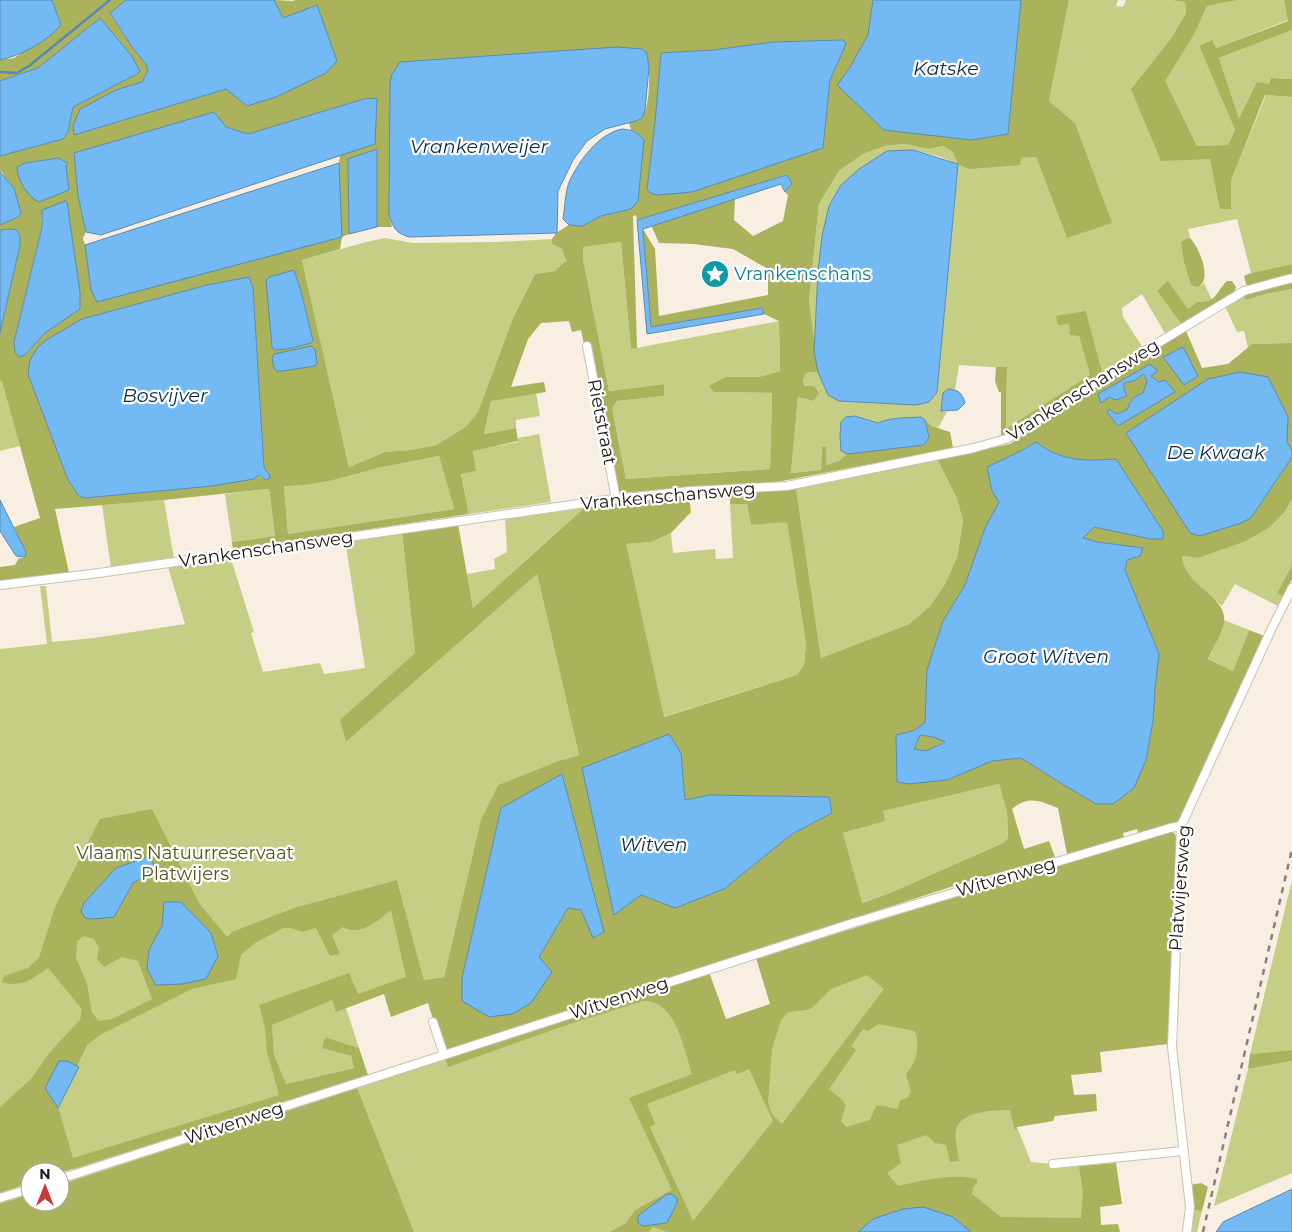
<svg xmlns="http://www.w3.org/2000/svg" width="1292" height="1232" font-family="Montserrat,sans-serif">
<rect width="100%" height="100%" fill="#f8eee2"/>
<path fill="#c6ce86" d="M1069 0H1118L1116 6 1123 7 1126 0H1169L1185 2 1186 13 1172 37 1131 89 1210 159 1231 209V181L1266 95 1292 97V264L1251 273 1237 219 1188 229 1190 238 1186 239C1184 259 1185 266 1191 285L1201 286 1204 283 1212 300 1206 303 1197 302 1188 309 1168 282 1157 291 1182 325 1166 335 1142 294 1122 308 1123 317 1143 348 1103 375 1086 311 1069 324 1079 336 1090 375 1006 430 1007 368 959 365 955 390 948 389 943 393 941 411 947 412 938 428 932 426 920 417C906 418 892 417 879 423L864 418 841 451 847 454 839 461 826 465V447H822L821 470 791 473 798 397 813 401 803 381 806 373 818 372 828 395 954 208 958 164 941 157 913 150 822 236 818 272 814 352 809 301 819 204 839 171 863 154 885 146 904 144 929 149 943 146 953 152 1021 158 1036 157 1067 238 1075 123 1049 101Z
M1238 0H1284L1288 20 1216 48 1199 46 1235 130 1228 145 1197 146 1164 81 1195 33 1207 6Z
M1292 30V79L1271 78 1269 84 1239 120 1219 58Z
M385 238 413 243 497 242 552 239V244L562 249 566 263H563L555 271 535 274 513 318 478 412 467 427 436 445 411 450 385 452 349 467 302 260 366 242Z
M621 242 631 349 779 321 780 371 759 377H726L714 392 772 393 770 469 626 479 612 408 617 401 664 396 663 384 609 391 583 259V247Z
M1292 289V343L1252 344 1248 348 1244 331 1237 332 1225 306 1243 294 1245 300 1266 294Z
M0 380 2 382 20 446 0 451Z
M536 393 540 416 516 420V428L484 434 491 401Z
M539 434 551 502 469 514 461 473 475 471 473 450 518 442V438Z
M439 456 454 509 288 534 284 486C317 487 347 476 378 468 398 464 419 460 439 456Z
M937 459 957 499 963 521 957 557 945 584 930 606 909 624 821 658 796 488Z
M269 489 275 536 232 542 225 494Z
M1292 499V565L1277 593 1283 597 1278 606 1235 584 1222 606C1206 591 1184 578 1182 556L1198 558 1244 542 1269 528 1284 513Z
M164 500 174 559 111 568 102 505Z
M730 504H747L751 525 787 521 806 644 804 665 797 675 663 717 625 544 651 542 671 533 673 553 715 549 716 559 733 558Z
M587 505 581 510 473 608 467 574 495 569 494 559 507 552 505 517Z
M402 532 415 653 341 720 346 742 537 574 579 755 558 761 498 785 481 819 444 977 424 980 397 880 416 978 336 1012 346 1008 359 1048 325 1037 322 1047 351 1056 354 1068 286 1084 274 1054 272 1027 266 1034 285 1113 445 1058 446 1061 668 989 772 1049 773 1024 795 1004 1172 838 1173 1042 1005 1061 1017 1127 1031 1162 1053 1164 1085 1161 1082 1232H0V1201L30 1190V1202H60V1179L75 1174 73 1167 30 1172 0 1189V649L47 644 40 586H46L52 642 94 638 185 624 168 567 231 559 254 632 251 633 263 672 320 663 324 674 365 668 345 540Z
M1224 620 1249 630 1233 671 1208 659 1222 631Z
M999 784 1007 812 1008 838 1003 843 890 893 861 903 843 833 884 821 882 811Z
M1292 883V1050L1250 1054 1291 884Z
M1292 1061V1173L1214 1206 1248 1069Z
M1193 1210 1202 1211 1197 1232H1189Z"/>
<path fill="#aab25c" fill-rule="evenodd" d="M52 0H126L110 14 132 47 146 64 148 71 142 82 116 90 73 125 74 135 226 89 318 6 283 18 274 0 293 1 295 0H873L868 35 849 69 838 86 936 135 971 140 1008 134 1021 0H1069L1049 101 1075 123 1112 223 1067 238 1036 157 1021 158 1020 165 969 169 958 164 953 152 943 146 929 149 904 144 885 146 863 154 839 171 819 204 809 301 818 372 806 373 803 381 805 386H814L819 393 813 401 798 397 791 473 821 470 822 447H826V465L839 461 847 454 924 445 929 437 925 420 932 426 950 432 953 448 777 482 619 493 601 415H599L581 330 572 332 569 321 541 323 528 339 511 387 544 382 546 392 491 401 484 434 516 428 518 441 473 451 476 471 461 474 469 514 233 550 232 542 275 536 269 489 164 500 55 509 69 573 0 581V567L15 565 19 558H23L26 554 14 527 40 518 2 382 0 380V333L20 245V236L11 229 0 230V225L18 217 21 213 2 172H0V156L63 139 68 132 73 107 137 74 139 70 131 55 100 18 38 68 0 81V60L14 58 61 25ZM843 40 845 44 830 80 823 148 650 193 647 189 655 123 661 53 713 50 774 42ZM647 53C650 69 650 93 646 109 643 116 636 121 629 123L631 130 638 133 631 209 601 216 582 226 569 225 556 233 552 239V244L562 249 566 262 563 263 555 271 535 274 513 318 478 412 466 427 436 445 411 450 385 452 349 467 302 260 340 249 342 237 349 234 348 159 377 149V227H392L389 214 390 100 392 74ZM364 99 375 143 340 155 339 163 85 245 83 238 86 232 78 196 74 153 226 127 248 134ZM58 158 68 163 66 166 25 163ZM787 175 792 183 785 192 788 195 783 221 753 236 734 220 735 198 651 225 659 243 694 244 733 249 768 269V295L659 316 655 249 643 229 651 327 762 308 764 314 779 321 780 371 759 377H726L709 386 714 392 772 393 770 469 626 479 612 408 617 401 664 396V384L609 391 583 259V247L621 242 631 349 637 348 633 216 636 215 637 220ZM41 217 80 308 45 333 25 355 14 342 42 227ZM294 270 302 295 313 341 312 343 287 349 274 350ZM249 277 253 288 264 467 267 480 257 476 212 486 85 498 79 496 68 480 28 374 82 319 207 285ZM439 456 454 509 288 534 284 486C317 487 347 476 378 468 398 464 419 460 439 456Z
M1169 0H1238L1207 6 1195 33 1165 81 1197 146 1228 145 1235 130 1199 46 1212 40 1216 48 1288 21 1284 0H1292V30L1219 58 1239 119 1257 82 1269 84 1271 78 1292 79V97L1265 95 1231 181V209H1220L1210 159 1161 161 1131 89 1172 37 1186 13 1185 2Z
M1190 238C1199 247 1213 280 1198 287L1191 285 1184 262 1181 242 1186 239Z
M1292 264V275L1247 287 1244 276 1251 273Z
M1168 281 1188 309 1197 302C1217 303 1215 293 1227 281H1232L1236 287 1235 291 1182 325 1157 291Z
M1292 281V289L1266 294 1245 300 1243 294Z
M1086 311 1103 375 1009 434 1001 437V392H999L995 381 996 367H1007L1006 429 1090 375 1079 336 1070 335 1069 324 1058 325 1056 316Z
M1186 331 1202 368 1228 364 1252 344 1292 343V451L1287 442V417L1251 518 1292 457V499L1284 513 1269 528 1244 542 1198 558 1182 556C1185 588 1228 595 1224 623 1222 635 1213 647 1208 659L1233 671 1249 630 1264 636 1179 821 1139 835 1137 829 1123 833 1124 839 1067 854 1058 808C1040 801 1028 795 1012 809L1024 849 1049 841 1055 857 963 883 446 1050 441 1045 428 1003 391 1017 384 994 336 1012 332 1000 272 1025 274 1054 286 1084 354 1068 351 1056 322 1048 325 1037 359 1048 368 1075 60 1173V1172H30V1183L0 1193V1107L31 1079 50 1052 80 1020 82 1009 48 968C32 979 22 988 2 982L4 976 28 968 39 958 55 907 100 819 152 809 199 903 227 937 232 932 294 908 397 880 424 980 444 977 481 819 498 785 558 761 579 755 537 574 346 742 340 720 415 653 402 532 458 524 473 608 587 505 689 496 691 512 671 533 651 542 626 544 664 717 797 675 804 665 806 644 787 522 751 525 747 504H730V492L796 488 821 658 909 624 930 606 945 584 957 557 963 521 957 499 937 459 1010 444 1143 355ZM1150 364V375L1159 382 1118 426 1109 409 1117 414 1127 410 1130 401 1143 393 1147 381 1142 374 1136 380 1124 383V389L1127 395 1116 400 1098 394ZM1036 442C1062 462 1086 461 1116 459L1151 539 1094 527 1082 538 1097 542 1143 548 1140 556 1127 560 1125 570 1155 688 1153 721 1146 760 1096 804 1059 782 1021 758 992 761 947 780 897 782 896 736 913 731 925 723 927 670 943 621 965 585 985 528 999 502 992 491 1021 451ZM681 753 685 800 710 795 829 797 832 813 792 834 724 889 675 908 641 895ZM999 784 1007 812 1008 838 1003 843 890 893 862 903 843 833 885 821 883 811ZM501 808 604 931 593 937 581 910 568 907 539 957 462 1001V978ZM391 910 406 977 358 994 349 973 259 1005 265 1028 267 1052 279 1095 73 1158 58 1107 87 1045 100 1035 192 989 236 979 241 955 255 943 283 928H291L302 932 316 928 330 956 340 954 332 935 343 927C361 937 377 921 391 910ZM84 936 94 939 99 948 97 959 104 967 122 957 138 961 152 999 112 1019 99 1021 92 1013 87 984 76 958 77 941Z
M1292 565V579L1283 597 1277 593Z
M920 735 934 737 945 741 925 752 913 749Z
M1169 832H1173L1177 838 1168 1044 1100 1052 1102 1072 1071 1075 1074 1095 1096 1094 1097 1111 1055 1116 1053 1121 1017 1127 1015 1131 1010 1110C994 1110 962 1111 956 1129 954 1138 958 1152 959 1161L950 1162 946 1145 935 1143 926 1135 897 1145 901 1163 887 1173 898 1186C923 1181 951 1173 977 1179V1183L973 1187 972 1194 1001 1217 1081 1218 1083 1192 1079 1166 1116 1163 1122 1204 1100 1207 1101 1225 1118 1224 1120 1232H971L953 1217 873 1219 858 1232H667L653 1227 649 1232H610L626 1223 635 1210 672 1190 629 1098 692 1074C684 1050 676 999 643 1001L567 1025 448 1067 445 1058 709 972 726 1019 770 1004 756 958ZM867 975 884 989 782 1124 772 1114 768 1103 772 1049 781 1020 788 1012 807 1010 813 1007 831 989ZM878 1024 915 1031C920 1046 917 1062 906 1074L911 1092 907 1098 900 1100 898 1109C890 1108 884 1104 876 1106L870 1120 846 1127 841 1121 846 1105 841 1099 829 1089 856 1050 851 1046 863 1029 868 1031ZM749 1069 773 1121 693 1221 650 1127 655 1124 647 1104 735 1070 737 1074Z
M1292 1050V1061L1248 1069 1250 1054Z
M357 1088 414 1232H0V1204L30 1194V1202H60V1185Z
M1201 1183 1208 1187 1202 1211 1193 1210 1190 1185Z"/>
<path fill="#73baf5" stroke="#598ab2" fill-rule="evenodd" d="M0 0H52L61 25C48 41 20 56 0 60Z
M126 0H274L283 18 317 5 337 61 326 73 276 97 247 106 226 89 74 135 73 125 80 109 116 90 142 82 148 71 146 64 132 47 110 13Z
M873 0H1021L1008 134 971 140 884 130 837 85 849 69 868 35Z
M100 18 131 55 140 71 137 74 73 107 68 132 63 139 0 156V81L38 68Z
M843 40 846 44 830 80 823 148 692 192 657 195 650 193 647 189 655 123 661 53 713 50 774 42Z
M617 47 642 49 647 53 649 68 645 110 642 118 636 121 605 129 587 141 573 160 558 191 557 233 409 237C396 233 393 228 389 214L390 83 392 74 400 62Z
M377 98 375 144 101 235 86 232 78 196 74 153 214 112 226 127 248 134 364 99Z
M622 129C632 130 637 131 644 140L638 201 636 203 631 209 601 216 582 226 569 225 563 219C565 208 565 191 570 180 580 160 598 134 622 129Z
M377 149V227L349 234 348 159Z
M913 150 958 164 937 392 929 402 916 405 839 401 828 395 818 372 814 352 818 272 822 236 829 206 841 185 859 169 887 151Z
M58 158 68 163 66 166 69 190 39 202C28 198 17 179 17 167L25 163Z
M339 163 342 237 97 302 91 290 85 245Z
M0 172 14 188 21 213 18 217 0 225Z
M787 175 792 183 785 192 781 184 643 229 651 327 762 308 764 314 647 334 637 220Z
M65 201 67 202 80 292V309L45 333 25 355 19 357 15 352 14 342 42 227V210Z
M11 229 17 230 20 236V245L0 333V230Z
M294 270 302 295 313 341 311 343 287 349 274 350 272 347 266 280 269 277Z
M249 277 253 288 264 467 270 476V478L266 480 260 476H257L254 479 212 486 85 498 79 496 68 480 28 374 30 360 37 348 46 340 82 319 207 285Z
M311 346 315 349 317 363 315 366 282 371H277L274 368 272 358 274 354Z
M1183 347 1198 376 1184 385 1163 357Z
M1150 364 1158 371 1151 376 1159 382 1165 380 1175 392 1118 426 1107 412 1109 409 1117 414 1127 410C1130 401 1133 396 1143 393L1147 381 1143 374 1136 380 1124 383V389L1127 396 1116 400 1109 397 1101 403 1098 394Z
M1240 372 1268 377 1288 417 1287 442 1292 451V457L1251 518 1241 523 1200 536 1190 533 1126 433 1208 379Z
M948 389C958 390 962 392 965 403L958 410 941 411 943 393Z
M855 416 878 423C892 417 906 418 921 417L925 420 929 437 924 445 847 454 841 451 840 436 841 422 846 417Z
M1036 442C1062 462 1086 461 1116 459L1163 531V539H1151L1094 527 1083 538 1097 542 1143 548 1140 556 1127 560 1125 570 1159 654 1155 688 1153 721 1146 760 1134 788 1113 804H1096L1059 782 1021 758 992 761 947 780 909 784 897 782 896 735 913 731 925 723 927 670 943 621 965 585 985 528 999 502 992 491 987 467 1021 451ZM920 735 934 737 945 742 926 751 914 749Z
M0 500 26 552 25 557 16 556 0 531Z
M669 734 681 753 685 800 710 795 829 797 832 813 792 834 724 889 675 908 641 895 614 915 582 768Z
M562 774 604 932 593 938 581 910 568 908 539 957 552 972 531 1003 512 1014 489 1017 462 1001V978L501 808Z
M147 857 152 861 156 870 133 883 114 917 93 919 85 918 81 911 84 903 116 868Z
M164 902H181L211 933 218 956 206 979 182 984 156 985 147 969 149 950 162 926Z
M59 1061H67L79 1067 58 1108 45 1088Z
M1292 1189V1232H1216L1223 1222Z
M667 1194H671L677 1198V1203L667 1223 643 1226 638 1223V1216Z
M923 1207 953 1217 971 1232H858L873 1219 903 1209Z"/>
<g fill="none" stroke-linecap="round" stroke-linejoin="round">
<path stroke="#598ab2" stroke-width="2.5" d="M0 72 17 73 29 66 110 0"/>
<defs>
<path id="street" d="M587 346 616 499
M0 585 99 573 606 500 690 491 787 486 974 448 1006 439 1023 430 1138 355 1244 291 1292 278
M433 1022 444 1055
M1053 1164 1183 1151
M60 1179 853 923 1170 828 1181 826
M0 1198 30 1189
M1187 1232 1190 1207 1172 1047 1181 826 1271 630 1292 588"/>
</defs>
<use href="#street" stroke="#c9c0b5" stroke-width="10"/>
<use href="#street" stroke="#fff" stroke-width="8"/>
<path stroke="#888179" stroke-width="2.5" stroke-dasharray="6 6" stroke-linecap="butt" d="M1203 1232 1292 849"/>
</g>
<defs>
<symbol id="sight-disc" viewBox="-11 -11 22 22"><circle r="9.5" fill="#0f9aa8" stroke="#fff"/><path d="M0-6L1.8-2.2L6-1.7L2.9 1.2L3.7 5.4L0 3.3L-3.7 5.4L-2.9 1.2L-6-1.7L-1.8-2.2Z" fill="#fff"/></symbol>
</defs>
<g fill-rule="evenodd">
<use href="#sight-disc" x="699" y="258" width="32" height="32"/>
</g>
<g text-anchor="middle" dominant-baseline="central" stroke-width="4.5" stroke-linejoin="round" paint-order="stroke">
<g font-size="18" fill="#0d838f" stroke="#fff" text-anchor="start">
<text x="734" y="274">Vrankenschans</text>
</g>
<g font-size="18" fill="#1c1915" stroke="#fff">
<text transform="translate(1083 390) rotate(-32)">Vrankenschansweg</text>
<text transform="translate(602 422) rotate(79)">Rietstraat</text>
<text transform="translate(668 496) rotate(-5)">Vrankenschansweg</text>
<text transform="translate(266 549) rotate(-8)">Vrankenschansweg</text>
<text transform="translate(1006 877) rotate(-16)">Witvenweg</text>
<text transform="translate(1180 888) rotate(-86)">Platwijersweg</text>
<text transform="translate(619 998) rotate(-18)">Witvenweg</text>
<text transform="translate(234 1123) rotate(-18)">Witvenweg</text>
</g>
<g font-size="18" fill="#515617" stroke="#fff">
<text x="185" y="853">Vlaams Natuurreservaat<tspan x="185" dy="21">Platwijers</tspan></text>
</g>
<g font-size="19" font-style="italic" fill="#0d2c43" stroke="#fff">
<text x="946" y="68">Katske</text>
<text x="479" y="146">Vrankenweijer</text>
<text x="165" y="395">Bosvijver</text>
<text x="1216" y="452">De Kwaak</text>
<text x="1046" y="656">Groot Witven</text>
<text x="654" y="844">Witven</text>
</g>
</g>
<g transform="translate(45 1187)"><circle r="24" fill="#ffffff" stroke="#a4a3a1"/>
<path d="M0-4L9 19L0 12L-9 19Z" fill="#ca3a3d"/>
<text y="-8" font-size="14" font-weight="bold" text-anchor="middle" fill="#1c1915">N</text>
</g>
</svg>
